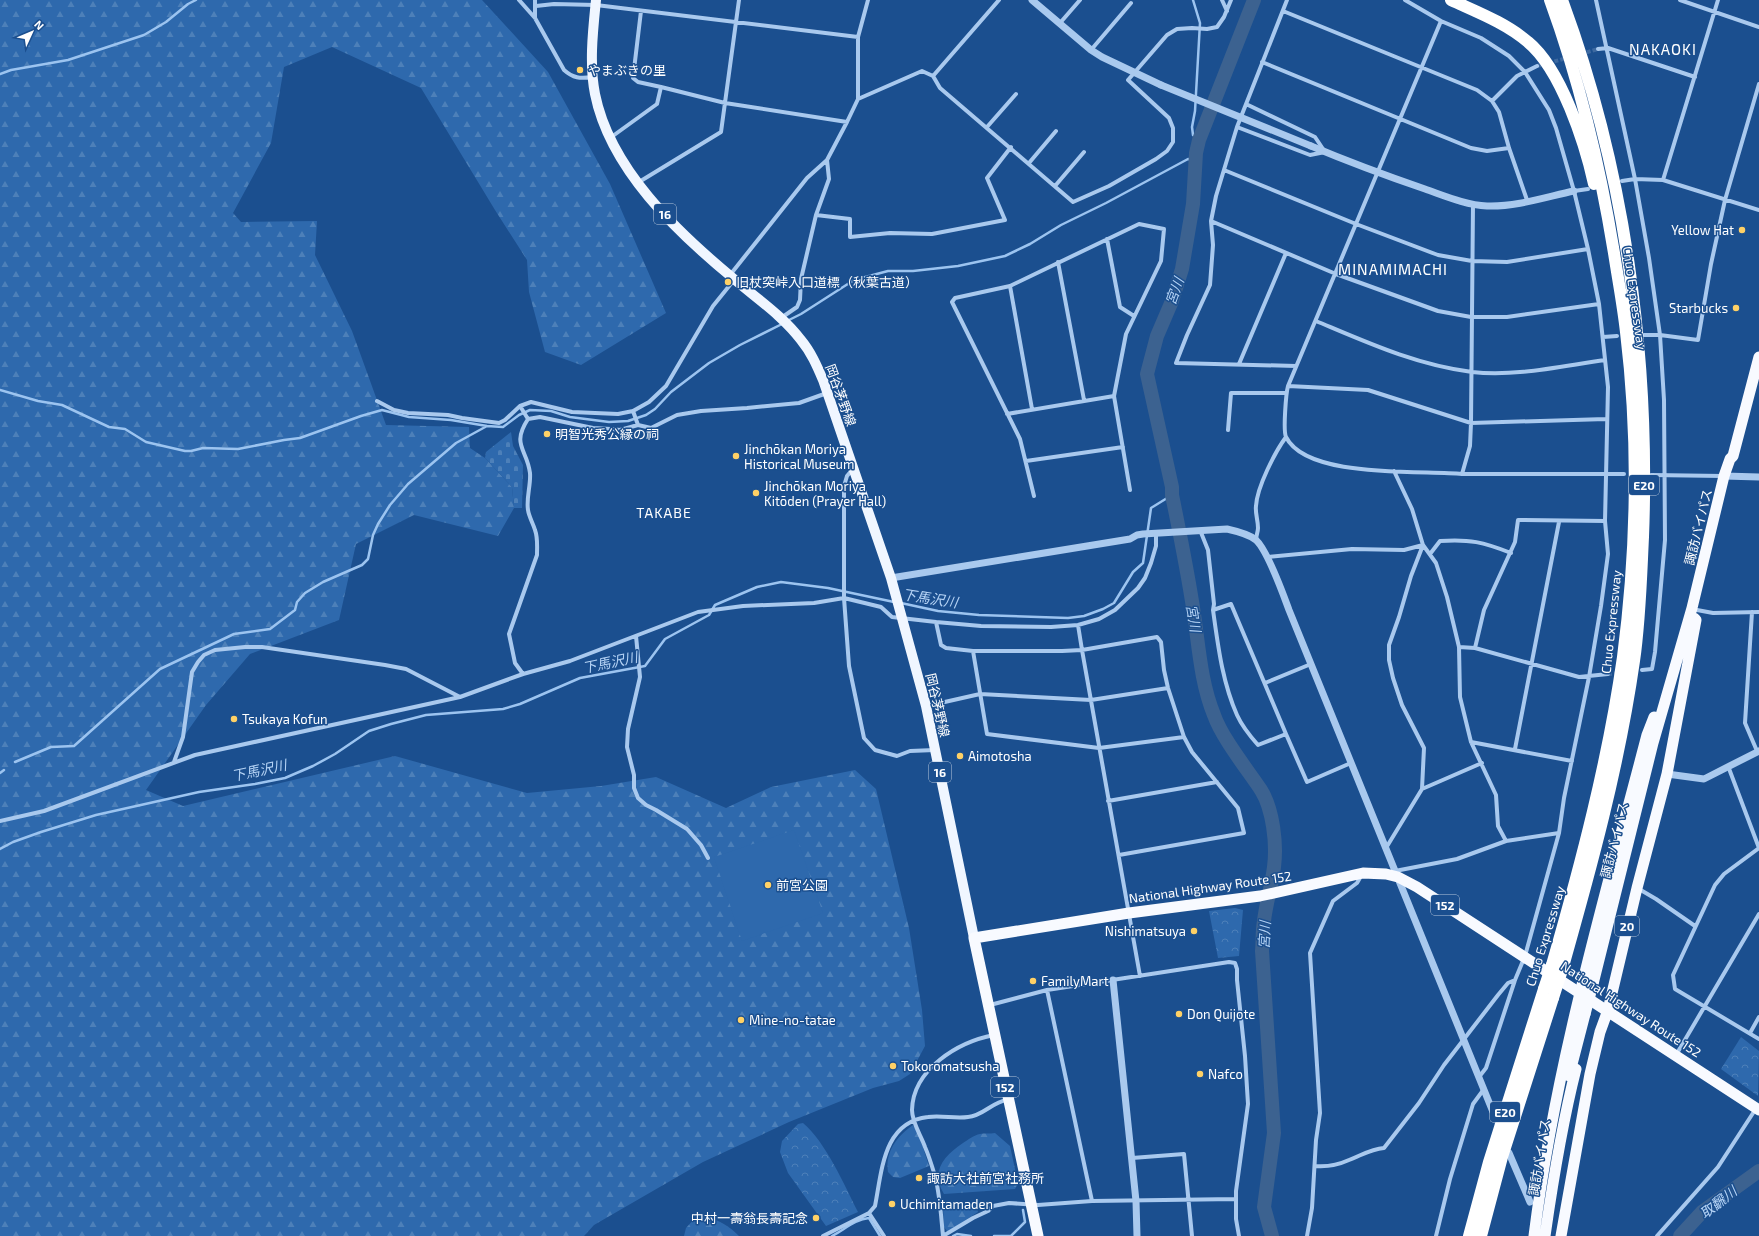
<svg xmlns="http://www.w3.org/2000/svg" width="1759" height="1236" font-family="'Exo 2','Noto Sans JP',sans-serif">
<defs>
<pattern id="forest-firs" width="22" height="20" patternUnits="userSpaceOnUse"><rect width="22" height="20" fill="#2e69ad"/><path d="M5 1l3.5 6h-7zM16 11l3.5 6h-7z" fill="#4d80b9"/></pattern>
<pattern id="cemetery-stones" width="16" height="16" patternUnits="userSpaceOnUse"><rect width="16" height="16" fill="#2e69ad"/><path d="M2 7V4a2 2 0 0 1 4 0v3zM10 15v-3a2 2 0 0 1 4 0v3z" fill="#4d80b9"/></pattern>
<pattern id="park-crowns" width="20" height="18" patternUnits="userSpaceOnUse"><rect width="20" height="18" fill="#2e69ad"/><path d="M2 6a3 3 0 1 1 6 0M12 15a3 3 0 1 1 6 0" fill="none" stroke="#4d80b9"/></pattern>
</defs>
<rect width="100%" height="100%" fill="#1b4f8f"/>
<path fill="url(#forest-firs)" d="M0 0H482L548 72 610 184 666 313 581 365 545 352 529 292 527 260 495 210 421 88 332 47 284 67 271 143 233 213 241 222 317 221 315 255 352 331 386 425 469 427 470 448 485 458 512 487 514 508 498 536 414 515 356 544 339 620 250 654 206 705 146 790 183 806 395 756 527 793 601 786 656 777 726 808 771 787 855 770 876 789 909 928 922 1010 925 1046 910 1074 899 1081 873 1088 789 1122 703 1162 594 1225 584 1236H0Z
M913 1125 919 1135 929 1166 900 1178 893 1177 888 1172C885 1152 897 1136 913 1125Z
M995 1133 1010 1146 1018 1183 1015 1189 944 1194C930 1171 944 1156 963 1143 968 1140 974 1135 980 1134 984 1133 990 1134 995 1133Z
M945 1205 974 1206 977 1208 978 1212 949 1231H947L944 1227 943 1208Z
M705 1217C720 1220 729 1226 739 1236H684L686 1228 695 1218Z"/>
<path fill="url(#cemetery-stones)" d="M511 432 513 446 523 465 522 508H514L512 487 485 458 486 452Z"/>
<path fill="url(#park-crowns)" d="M1235 908 1243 910 1239 956 1218 958 1209 911Z
M1741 1037 1759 1051 1758 1096 1721 1069Z
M803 1123C825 1141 845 1186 858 1212L826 1226 788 1173 780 1152 782 1141 798 1124Z"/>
<path fill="#2e69ad" d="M794 830 823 913 742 941 714 857Z"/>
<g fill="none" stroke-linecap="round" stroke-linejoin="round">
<path stroke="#9cc4f0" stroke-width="2.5" d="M1193 0 1200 23 1195 111 1192 127 1193 135 1199 140
M0 74 11 70 68 60 144 35 166 22 188 4 196 0
M787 321 801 314 854 280 888 271H913L958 266 1005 256 1030 244 1061 225 1106 203 1188 159 1195 160
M0 390 38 401 62 405 109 427 125 429 146 442 185 451H191L203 448 238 449 284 440 300 438 361 416 382 410 409 417 451 420 487 426 503 427 519 415 530 410 551 411 570 417 609 422 628 421 646 415 655 409 671 392 709 363 740 345 782 324
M901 603 938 611 979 615 1068 618 1084 616 1103 609 1114 603 1133 572 1143 563 1151 508 1172 495
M15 762 51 747 74 746 160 669 234 634 270 629 295 610 297 602 305 593 323 582 362 565 368 559 373 535 378 524 390 505 408 484 456 443 487 426
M0 773 4 770
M0 849 13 842 41 832 96 815 199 792 255 784 285 778 313 766 335 754 369 731 391 724 426 715 503 709 520 704 580 678 645 666 665 639 709 615 715 605 757 587 781 582 828 588 894 602
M832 1236C844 1230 855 1219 869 1218L880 1236
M953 1236 957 1234 971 1236
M994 1236H1011L1025 1222 1023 1210"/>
<path stroke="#3c6290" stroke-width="14" d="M1254 0 1199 140 1196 153 1193 204 1182 269 1172 301 1157 336 1147 374 1172 487V495C1180 534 1188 574 1194 614 1199 649 1201 683 1214 715 1222 738 1247 769 1261 790 1273 809 1277 844 1274 867 1272 885 1266 903 1264 921 1262 931 1263 941 1262 951L1274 1133 1264 1207 1272 1236
M1680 1236 1702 1212 1759 1171"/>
<path stroke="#3d69a0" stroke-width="4" stroke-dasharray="4 2" stroke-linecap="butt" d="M1581 54 1598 49
M1537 66 1567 58
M1608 674 1620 673"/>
<path stroke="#3d69a0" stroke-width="7" stroke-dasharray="7 3.5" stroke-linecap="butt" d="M1493 1112 1500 1128"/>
<path stroke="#a9c9ee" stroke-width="4" d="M519 0 535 18 564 70C573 78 580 79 592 77
M535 0V18
M1222 0 1227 11
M1287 0 1237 127 1216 196 1211 221 1213 245 1210 285 1187 335 1176 363 1296 366
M1405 0 1441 21 1481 38 1509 56 1525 72 1549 110 1556 128 1574 191 1588 249 1599 304 1608 387 1605 521 1608 554 1601 606 1589 677 1564 798 1559 833 1525 956 1515 980 1486 1068 1479 1077
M1596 0 1635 179 1649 258 1660 335 1664 400 1665 540 1655 652 1652 669 1642 670
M1680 0 1759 27
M536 6 554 4 596 5 858 37
M641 11 633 78 638 82 661 87
M1283 11 1477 90 1492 101 1499 112 1509 148 1527 200
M1441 21 1288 386C1286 393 1283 431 1286 437 1307 479 1421 470 1462 474H1624
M1060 23 1080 0
M1598 49 1608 48 1695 77
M1091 50 1131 3
M1262 62 1471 148 1487 151 1509 148
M933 76 999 0
M858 99 922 71 933 76 940 88 1073 202 1109 186 1156 159 1167 151 1173 142V128L1169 118 1128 80 1167 35 1177 29 1192 28 1207 29 1217 27 1224 17 1231 0
M1492 101 1517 76 1537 66
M987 127 1016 94
M1237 127 1310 155 1325 152 1315 137 1246 104
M610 138 657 104 661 87 725 103 847 122
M1029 163 1056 131
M1224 170 1356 224 1438 255 1472 261 1507 262 1588 249
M1663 180 1718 0
M1622 181 1635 179 1663 180 1759 210
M639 182 721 132 739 0
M1055 186 1084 152
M1574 191 1588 189
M816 215 850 219V237L890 233 932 234 1005 220 987 178 1011 147
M1211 221 1336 274 1438 311 1471 317H1507L1599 304
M1107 239 1120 307 1134 316
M1058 262 1084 400
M730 275 807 178 827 160 847 122 858 99V37L868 0
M1010 286 1032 409
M781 318 797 307 800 300 801 279 816 215 829 179 827 160
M1316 321C1366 342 1416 365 1472 372 1515 377 1562 366 1605 360
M1644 335H1660L1698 340 1711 264 1725 200 1759 84
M1603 337 1617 336
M1239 364 1286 253
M1288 386 1368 390 1471 423 1606 419
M377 401 394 410 408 413 448 415 462 418 499 423 505 420 520 406 531 402 572 412 618 414 633 411 649 402 666 386 713 306 734 280
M520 406 528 419
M633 411 638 425
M1007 414 1114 396
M1228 430 1231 393H1286
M1026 461 1123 447
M852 470 847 476 844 486V598L849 666 864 738 875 750 897 756 910 751 935 750
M1394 471 1412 509 1423 545 1436 563 1447 597 1459 647 1460 697 1471 742 1496 795 1498 826 1506 841
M1462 474 1470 446 1471 423 1473 204
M1651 475 1723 476
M1034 496 1020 439 952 302 955 298 1010 286 1139 224 1164 229 1161 261 1126 334 1114 396 1130 490
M1200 530 1208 550 1214 604 1213 610C1218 645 1222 681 1237 715 1242 726 1250 736 1258 745L1286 734 1307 782 1351 763
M1256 540C1256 536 1258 532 1258 528 1258 520 1255 513 1256 506 1257 487 1275 452 1286 437
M1430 554 1440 541C1470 539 1483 542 1511 553
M1267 557 1352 549 1404 550 1423 545
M1213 610 1231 604 1286 734
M1697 610 1713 613 1759 612
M1752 612 1745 723 1757 751
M936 622 941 645 946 648 973 651H1062L1082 650 1157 637 1161 642 1164 670 1168 688 1184 737 1192 752 1238 808 1244 833 1119 855
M1078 625 1082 650 1140 976
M636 636 640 677 628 729 627 747 634 775V788L638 798 646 805 656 810 687 829 701 845 708 858
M1459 647 1475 648 1579 677 1608 674
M1475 648 1484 610 1515 542 1518 520 1605 521
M973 651 987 734 1099 748 1184 737
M523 674 515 663 509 634 537 555C537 546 538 538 535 530 533 523 529 517 528 510 526 498 531 485 530 473 527 449 511 445 528 419L540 417 593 428 611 429 620 430 638 425 651 428 677 415 701 411 747 408 799 403 827 393
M1265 683 1311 664
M927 706 980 694 1091 700 1168 688
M1471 742 1572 761
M1515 749 1559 522
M174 762 183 737 192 672 198 662 204 655 215 650 245 647H262L385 665 406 669 460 697
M1728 766 1759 848
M1422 789 1482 763
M1108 801 1217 782
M0 821 44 811 195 755 460 697 523 674 570 661 698 612 743 606 814 603 844 598 881 607 892 617 936 622 981 626 1051 627 1078 625 1099 619 1115 610 1138 588 1145 578 1151 563 1156 546V533
M1386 848 1422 789 1424 748 1402 705 1393 678 1389 660V645L1399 617 1411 576 1423 545
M1759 848 1724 874 1715 885 1673 975 1675 989 1759 1039
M1395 871 1457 859 1506 841 1559 833
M1639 889 1656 899 1695 926
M990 1005 1047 990
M1750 1033 1759 1017
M1676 1055 1759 914
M1132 1158 1184 1154 1192 1236
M1315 1166C1327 1167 1338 1165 1349 1160 1362 1155 1371 1149 1384 1148L1419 1103 1444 1065 1498 995 1508 983 1515 980
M1092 1201 1047 990 1229 962 1235 963 1237 969V980L1245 1056 1248 1104 1236 1191V1219L1239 1236
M869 1213 884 1236
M823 1236 869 1213 875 1206C882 1171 883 1122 928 1117 942 1115 955 1119 968 1117 983 1116 992 1102 1007 1100
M943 1236 973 1218 988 1211 993 1206 1009 1203 1038 1205 1092 1201 1236 1199
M943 1236C941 1216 940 1195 935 1176 932 1166 929 1156 925 1147 921 1135 912 1123 912 1110 913 1069 958 1042 994 1035
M1307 1236 1312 1208 1316 1140 1320 1113 1310 953 1333 901 1357 883 1361 876
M1436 1236 1450 1179 1473 1104 1484 1089
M1657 1236 1718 1167 1755 1110"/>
<path stroke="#a9c9ee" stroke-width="7" d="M1032 0 1091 50 1102 57 1161 85
M1311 146C1349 162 1387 176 1425 189 1445 196 1466 205 1487 206 1516 207 1546 197 1574 191
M1724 476 1759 477
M891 578 1130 539 1137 535 1143 534 1227 529C1236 531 1249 534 1256 540 1268 551 1283 594 1289 610L1493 1112
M1667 774 1704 779 1759 751
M1113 980 1136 1201 1137 1236
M1509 1153 1530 1202"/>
<path stroke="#f0f6ff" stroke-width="10" d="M596 0C593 30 589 64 595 94 610 169 677 232 734 279 756 298 783 316 801 340 811 352 817 366 823 380L891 578 926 706 974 938"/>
<path stroke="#f8faff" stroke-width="11" d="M1593 984 1653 743 1692 608 1724 476 1730 459 1733 456 1759 357
M1569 1076 1585 1014
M1038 1236 974 938 1129 913 1260 896 1363 873 1386 874 1398 877 1417 887 1759 1110
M1534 1236C1555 1066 1604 900 1647 735L1654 717
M1545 1236C1553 1180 1562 1124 1576 1069
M1561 1236 1590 1074 1600 1032 1608 1010 1637 888 1667 774 1696 620 1694 618"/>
<path stroke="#fff" stroke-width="12" d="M1451 0C1477 12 1506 23 1528 42 1561 69 1585 143 1594 184
M1550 0C1580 82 1600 167 1614 253 1618 279 1623 305 1626 332 1639 439 1637 550 1623 657 1608 762 1581 864 1552 965
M1562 970C1591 868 1619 766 1634 661 1640 620 1641 578 1643 537 1650 356 1625 170 1562 0
M1469 1236 1489 1162 1544 989
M1481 1236 1502 1157 1553 998"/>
<path stroke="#a9c9ee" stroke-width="7" d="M1161 85 1311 146"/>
<path stroke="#f8faff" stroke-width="11" d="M1585 1014 1593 984"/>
<path stroke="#fff" stroke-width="12" d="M1544 989 1552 965
M1553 998 1562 970"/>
</g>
<g fill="#ffd166" stroke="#1b4f8f" stroke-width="1.5">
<circle cx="580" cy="70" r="4"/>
<circle cx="1742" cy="230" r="4"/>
<circle cx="728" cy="282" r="4"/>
<circle cx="1736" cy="308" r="4"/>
<circle cx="547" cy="434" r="4"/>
<circle cx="736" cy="456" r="4"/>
<circle cx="756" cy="493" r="4"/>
<circle cx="234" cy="719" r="4"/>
<circle cx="960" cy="756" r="4"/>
<circle cx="768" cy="885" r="4"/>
<circle cx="1194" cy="931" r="4"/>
<circle cx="1033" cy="981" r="4"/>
<circle cx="1179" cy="1014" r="4"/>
<circle cx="741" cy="1020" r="4"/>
<circle cx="893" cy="1066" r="4"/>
<circle cx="1200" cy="1074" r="4"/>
<circle cx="919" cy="1178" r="4"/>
<circle cx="892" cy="1204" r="4"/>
<circle cx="816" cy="1218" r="4"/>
</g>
<g text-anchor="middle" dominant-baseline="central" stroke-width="3" stroke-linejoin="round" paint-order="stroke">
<g fill="#1b4f8f" stroke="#bbcadd" stroke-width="1">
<rect x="654" y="204" width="22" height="20" rx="3"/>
<rect x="1629" y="475" width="30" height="20" rx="3"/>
<rect x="929" y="762" width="22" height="20" rx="3"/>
<rect x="1431" y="895" width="28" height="20" rx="3"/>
<rect x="1615" y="916" width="24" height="20" rx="3"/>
<rect x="991" y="1077" width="28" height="20" rx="3"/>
<rect x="1490" y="1102" width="30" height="20" rx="3"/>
</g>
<g font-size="12" font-weight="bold" fill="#fff">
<text x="665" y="214">16</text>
<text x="1644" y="485">E20</text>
<text x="940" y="772">16</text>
<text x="1445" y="905">152</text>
<text x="1627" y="926">20</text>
<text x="1005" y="1087">152</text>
<text x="1505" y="1112">E20</text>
</g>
<g font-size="13" fill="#fff" stroke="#1b4f8f" text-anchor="start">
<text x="588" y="70">やまぶきの里</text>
<text x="1734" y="230" text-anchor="end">Yellow Hat</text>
<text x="736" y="282">旧杖突峠入口道標（秋葉古道）</text>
<text x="1728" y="308" text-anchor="end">Starbucks</text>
<text x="555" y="434">明智光秀公縁の祠</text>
<text x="744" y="449">Jinchōkan Moriya<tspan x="744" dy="15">Historical Museum</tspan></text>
<text x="764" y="486">Jinchōkan Moriya<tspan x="764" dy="15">Kitōden (Prayer Hall)</tspan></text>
<text x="242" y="719">Tsukaya Kofun</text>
<text x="968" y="756">Aimotosha</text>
<text x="776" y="885">前宮公園</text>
<text x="1186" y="931" text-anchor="end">Nishimatsuya</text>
<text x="1041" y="981">FamilyMart</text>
<text x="1187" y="1014">Don Quijote</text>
<text x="749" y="1020">Mine-no-tatae</text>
<text x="901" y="1066">Tokoromatsusha</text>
<text x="1208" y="1074">Nafco</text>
<text x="927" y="1178">諏訪大社前宮社務所</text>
<text x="900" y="1204">Uchimitamaden</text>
<text x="808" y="1218" text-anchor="end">中村一壽翁長壽記念</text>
</g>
<g font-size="13" fill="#fff" stroke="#1b4f8f">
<text transform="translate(1635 298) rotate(82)">Chuo Expressway</text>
<text transform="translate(841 395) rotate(70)">岡谷茅野線</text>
<text transform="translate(1698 527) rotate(-76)">諏訪バイパス</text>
<text transform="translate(1611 622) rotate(-84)">Chuo Expressway</text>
<text transform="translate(938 705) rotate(77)">岡谷茅野線</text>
<text transform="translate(1614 840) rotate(-76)">諏訪バイパス</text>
<text transform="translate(1210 887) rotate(-8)">National Highway Route 152</text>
<text transform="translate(1545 936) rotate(-73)">Chuo Expressway</text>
<text transform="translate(1631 1009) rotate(33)">National Highway Route 152</text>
<text transform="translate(1539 1157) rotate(-81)">諏訪バイパス</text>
</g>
<g font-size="14" font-style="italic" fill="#b5d3f5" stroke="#1b4f8f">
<text transform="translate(1174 291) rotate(-70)">宮川</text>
<text transform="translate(930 598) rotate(9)">下馬沢川</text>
<text transform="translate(1194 618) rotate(80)">宮川</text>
<text transform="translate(610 662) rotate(-12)">下馬沢川</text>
<text transform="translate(259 770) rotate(-12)">下馬沢川</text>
<text transform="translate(1264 935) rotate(-87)">宮川</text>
<text transform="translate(1718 1202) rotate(-38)">取飜川</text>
</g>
<g font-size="14" letter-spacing="1" fill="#fff" stroke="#1b4f8f">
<text x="664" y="512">TAKABE</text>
</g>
<g font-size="15" letter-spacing="1" fill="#fff" stroke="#1b4f8f">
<text x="1663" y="49">NAKAOKI</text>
<text x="1393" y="269">MINAMIMACHI</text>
</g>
</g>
<g transform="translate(32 32) rotate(46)" stroke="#1b4f8f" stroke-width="3" paint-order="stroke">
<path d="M0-3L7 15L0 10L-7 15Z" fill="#ffffff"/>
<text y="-6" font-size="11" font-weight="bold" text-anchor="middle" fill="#ffffff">N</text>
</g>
</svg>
